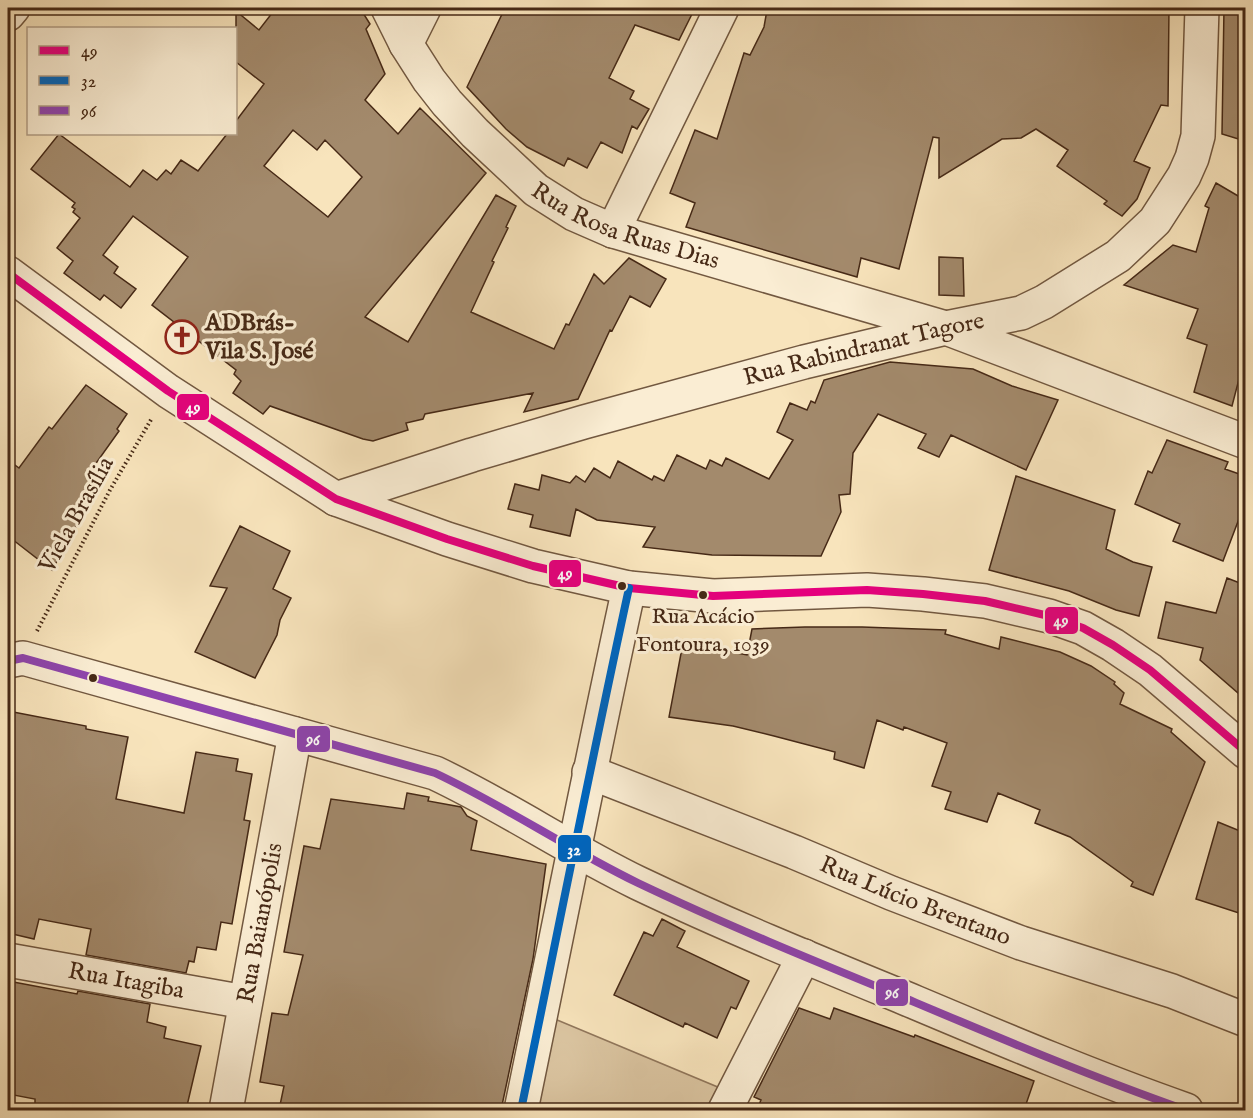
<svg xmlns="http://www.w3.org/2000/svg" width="1253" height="1118" font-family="'IM FELL English',serif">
<rect width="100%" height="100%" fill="#f8e4bc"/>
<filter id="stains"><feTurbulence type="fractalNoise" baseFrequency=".00333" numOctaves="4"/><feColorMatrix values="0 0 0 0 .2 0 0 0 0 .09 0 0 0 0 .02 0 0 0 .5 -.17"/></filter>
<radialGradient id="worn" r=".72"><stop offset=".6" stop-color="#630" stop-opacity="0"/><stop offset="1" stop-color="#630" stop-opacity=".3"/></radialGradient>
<path fill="#dac4a0" stroke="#90765b" stroke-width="1.5" d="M550 1017 732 1093 723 1110H529Z"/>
<path fill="#a38a6c" stroke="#462916" stroke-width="1.5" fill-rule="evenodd" d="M276 8H360L370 24 366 29 385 74 365 100 398 134 420 108 486 173 365 317 408 342 496 195 516 206 506 227 508 228 492 261 494 262 471 312 554 349 566 324 569 325 594 274 604 284 629 258 666 279 650 307 630 296 612 331 610 330 578 399 524 412 533 393 425 414 423 419 406 423 408 430 373 441 363 439 270 406 263 414 233 393 241 381 234 374 236 370 152 305 188 257 133 216 103 255 118 267 114 273 136 289 121 308 104 295 100 300 64 273 73 261 57 248 80 218 73 212 75 209 72 207 75 203 31 169 59 134 130 187 143 170 157 180 166 170 171 174 181 160 198 171 227 134H236V121L264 84 236 62V11L259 30ZM293 130 317 150 325 140 362 177 328 217 264 166Z
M505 8H695L679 40 635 25 609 78 634 91 630 99 649 109 637 129 632 126 622 153 601 142 587 168 568 158 564 166 527 147 506 129 467 87Z
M808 8H1169L1168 106 1161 105 1134 161 1150 168 1137 199 1122 216 1104 204 1107 201 1057 166 1068 150 1036 129 1021 138 1002 139 939 178V138L933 137 899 269 861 258 857 277 686 227 695 203 670 193 695 130 717 139 744 53 750 55 764 27 767 10Z
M1224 8H1245V141L1222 134Z
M1216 183 1245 200V356L1232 406 1194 392 1207 345 1187 338 1198 309 1124 285 1173 245 1196 252 1209 208 1205 206Z
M939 257 963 258 964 296 939 295Z
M890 362 973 369 1012 386 1058 400 1026 470 951 435 939 457 918 448 926 434 878 414 853 453 850 494 839 495 841 512 821 556 712 555 643 547 655 527 597 520 576 509 570 536 530 527 533 515 508 509 515 484 539 490 542 475 570 483 576 476 585 482 594 468 610 478 618 461 652 480 654 476 664 481 677 455 706 469 710 460 722 466 726 458 769 479 793 440 777 432 790 403 807 410 811 401 815 403 824 380Z
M86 385 127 414 117 429 119 431 94 466 105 474 52 570 8 536V460L19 468 49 427 52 429Z
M1167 440 1228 462 1225 469 1245 476V503L1223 561 1173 541 1180 524 1135 504 1148 471 1152 473Z
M1016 476 1115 510 1106 549 1133 562 1152 567 1139 616 1116 610 1069 591 989 570Z
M240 526 290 551 273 589 291 598 280 620 277 635 255 678 195 652 227 588 210 586Z
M1227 578 1245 585V699L1200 660 1203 648 1158 638 1166 602 1216 613Z
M805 627H862L946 630 945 634 999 649 1001 637 1060 652 1091 666 1115 682 1114 684 1124 693 1120 704 1172 729 1171 732 1205 762 1153 895 1131 886 1133 882 1070 837 1035 823 1040 810 998 793 987 822 945 809 951 792 932 786 947 743 904 727 903 730 877 720 864 768 834 759 835 752 774 736 733 726 669 717 683 643 747 655 752 629Z
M8 711 86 726V729L128 737 116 799 184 813 196 752 238 759 236 771 252 774 244 820 250 821 232 924 221 922 216 950 197 947 194 962 189 961 186 973 86 955 91 929 39 919 34 939 8 933Z
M407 793 429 797 428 801 461 807 467 816 477 821 471 850 546 864 533 959 501 1110H279L284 1086 260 1082 272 1013 288 1015 303 955 284 952 304 846 320 849 331 799 404 809Z
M1218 822 1245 833V915L1196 899Z
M662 919 685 931 677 947 749 981 736 1009 731 1007 717 1038 685 1023 683 1027 614 995 644 932 653 936Z
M8 981 77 994 78 991 150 1004 147 1022 166 1027 164 1038 201 1046 186 1110H35V1099L8 1094Z
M799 1008 830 1019 834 1008 914 1037 915 1035 1034 1081 1024 1110H757L761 1100 754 1097Z"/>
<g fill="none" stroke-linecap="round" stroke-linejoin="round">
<defs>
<g id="minor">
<path id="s1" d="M388 8 406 44 429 80 447 103 475 133 536 190 574 214 613 231 946 328 1246 442"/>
<path d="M8 14 13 8"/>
<path d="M406 44 424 8"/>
<path d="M613 231 722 8"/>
<path d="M8 273 168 391 336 499 447 539 533 566 629 588 713 596 867 590 923 594 985 601 1049 616 1083 628 1113 645 1150 670 1246 752"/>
<path id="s2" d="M336 499 472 455 584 422 804 362 946 328 1021 313 1044 302 1118 256 1155 221 1184 176 1192 158 1198 136 1202 8"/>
<path d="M8 661 23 658 435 773C505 806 568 849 638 883 724 924 812 960 900 996 995 1036 1089 1076 1186 1110"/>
<path id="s3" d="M589 772 794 852 891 893 1021 943 1172 991 1246 1020"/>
<path id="s4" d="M8 960 245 1002"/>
<path id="s5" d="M226 1110 295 734"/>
<path d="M521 1110C557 936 591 762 629 588"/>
<path d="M725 1110 804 956"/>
</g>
</defs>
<use href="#minor" stroke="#725840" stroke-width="36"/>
<path stroke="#462916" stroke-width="4" stroke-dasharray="1.5 3" stroke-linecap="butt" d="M37 631 110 490 152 418"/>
<use href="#minor" stroke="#faedd3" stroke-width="33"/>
<defs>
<path id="bus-1" d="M8 273 168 391 336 499 447 539 533 566 629 588 713 596 867 590 923 594 985 601 1049 616 1083 628 1113 645 1150 670 1246 752"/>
<path id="bus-2" d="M521 1110C557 936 591 762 629 588"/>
<path id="bus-3" d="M8 661 23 658 435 773C505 806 568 849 638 883 724 924 812 960 900 996 995 1036 1089 1076 1186 1110"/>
</defs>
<use href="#bus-1" stroke="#faedd3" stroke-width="12"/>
<use href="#bus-2" stroke="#faedd3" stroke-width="12"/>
<use href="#bus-3" stroke="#faedd3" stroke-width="12"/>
<use href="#bus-1" stroke="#e5007d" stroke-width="8"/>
<use href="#bus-2" stroke="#0065bd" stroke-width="8"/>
<use href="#bus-3" stroke="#8e44ad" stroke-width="8"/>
</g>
<defs>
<symbol id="church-ring" viewBox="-11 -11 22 22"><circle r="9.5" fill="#faedd3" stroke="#8f2418" stroke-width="1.5"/><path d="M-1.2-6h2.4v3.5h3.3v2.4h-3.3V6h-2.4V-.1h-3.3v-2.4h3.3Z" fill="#8f2418"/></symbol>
</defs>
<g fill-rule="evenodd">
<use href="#church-ring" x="163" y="318" width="38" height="38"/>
</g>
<g fill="#462916" stroke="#faedd3" stroke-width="2">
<circle cx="622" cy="586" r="5"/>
<circle cx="703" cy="595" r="5"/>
<circle cx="93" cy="678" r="5"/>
</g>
<g text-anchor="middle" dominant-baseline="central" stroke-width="6" stroke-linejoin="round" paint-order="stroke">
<g font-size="22" fill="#462916" stroke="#faedd3">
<text x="703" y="617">Rua Acácio<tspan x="703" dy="28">Fontoura, 1039</tspan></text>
</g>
<g font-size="24" fill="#462916" stroke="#faedd3">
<text stroke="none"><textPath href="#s1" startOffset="334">Rua Rosa Ruas Dias</textPath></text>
<text stroke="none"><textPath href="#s2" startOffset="549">Rua Rabindranat Tagore</textPath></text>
<text transform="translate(77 515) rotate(-61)">Viela Brasília</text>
<text stroke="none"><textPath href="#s3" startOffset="351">Rua Lúcio Brentano</textPath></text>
<text stroke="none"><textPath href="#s5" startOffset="190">Rua Baianópolis</textPath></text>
<text stroke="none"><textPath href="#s4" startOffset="120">Rua Itagiba</textPath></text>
</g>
<g font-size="24" font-weight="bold" fill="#462916" stroke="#faedd3" text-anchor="start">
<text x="205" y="323">ADBrás-<tspan x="205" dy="28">Vila S. José</tspan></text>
</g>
</g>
<g stroke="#faedd3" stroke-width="2">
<rect x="176" y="393" width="34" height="28" rx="6" fill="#e5007d"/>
<rect x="548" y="559" width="34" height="29" rx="6" fill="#e5007d"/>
<rect x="1044" y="606" width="35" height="29" rx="6" fill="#e5007d"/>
<rect x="296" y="725" width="35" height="28" rx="6" fill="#8e44ad"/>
<rect x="557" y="834" width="35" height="29" rx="6" fill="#0065bd"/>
<rect x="875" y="978" width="34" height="29" rx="6" fill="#8e44ad"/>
</g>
<g font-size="16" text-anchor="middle" font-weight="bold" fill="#fff">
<text x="193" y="413">49</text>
<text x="565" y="579">49</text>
<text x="1061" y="626">49</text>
<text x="313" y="745">96</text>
<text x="574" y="855">32</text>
<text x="892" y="998">96</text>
</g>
<rect width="1253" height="1118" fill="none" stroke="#f8e4bc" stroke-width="30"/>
<rect x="9" y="9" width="1235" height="1100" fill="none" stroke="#462916" stroke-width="3"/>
<rect x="15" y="15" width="1223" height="1088" fill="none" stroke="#462916" stroke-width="1.5"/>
<rect x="27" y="27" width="210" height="108" fill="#faedd3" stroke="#b29f87" stroke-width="1.5"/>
<rect x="39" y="46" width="30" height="9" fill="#e5007d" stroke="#b29f87" stroke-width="1.5"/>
<text x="81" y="57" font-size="18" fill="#462916">49</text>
<rect x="39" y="76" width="30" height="9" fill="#0065bd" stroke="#b29f87" stroke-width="1.5"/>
<text x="81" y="87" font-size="18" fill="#462916">32</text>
<rect x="39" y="106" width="30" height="9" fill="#8e44ad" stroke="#b29f87" stroke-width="1.5"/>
<text x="81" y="117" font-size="18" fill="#462916">96</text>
<rect width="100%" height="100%" filter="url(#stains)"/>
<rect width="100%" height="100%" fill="url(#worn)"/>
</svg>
